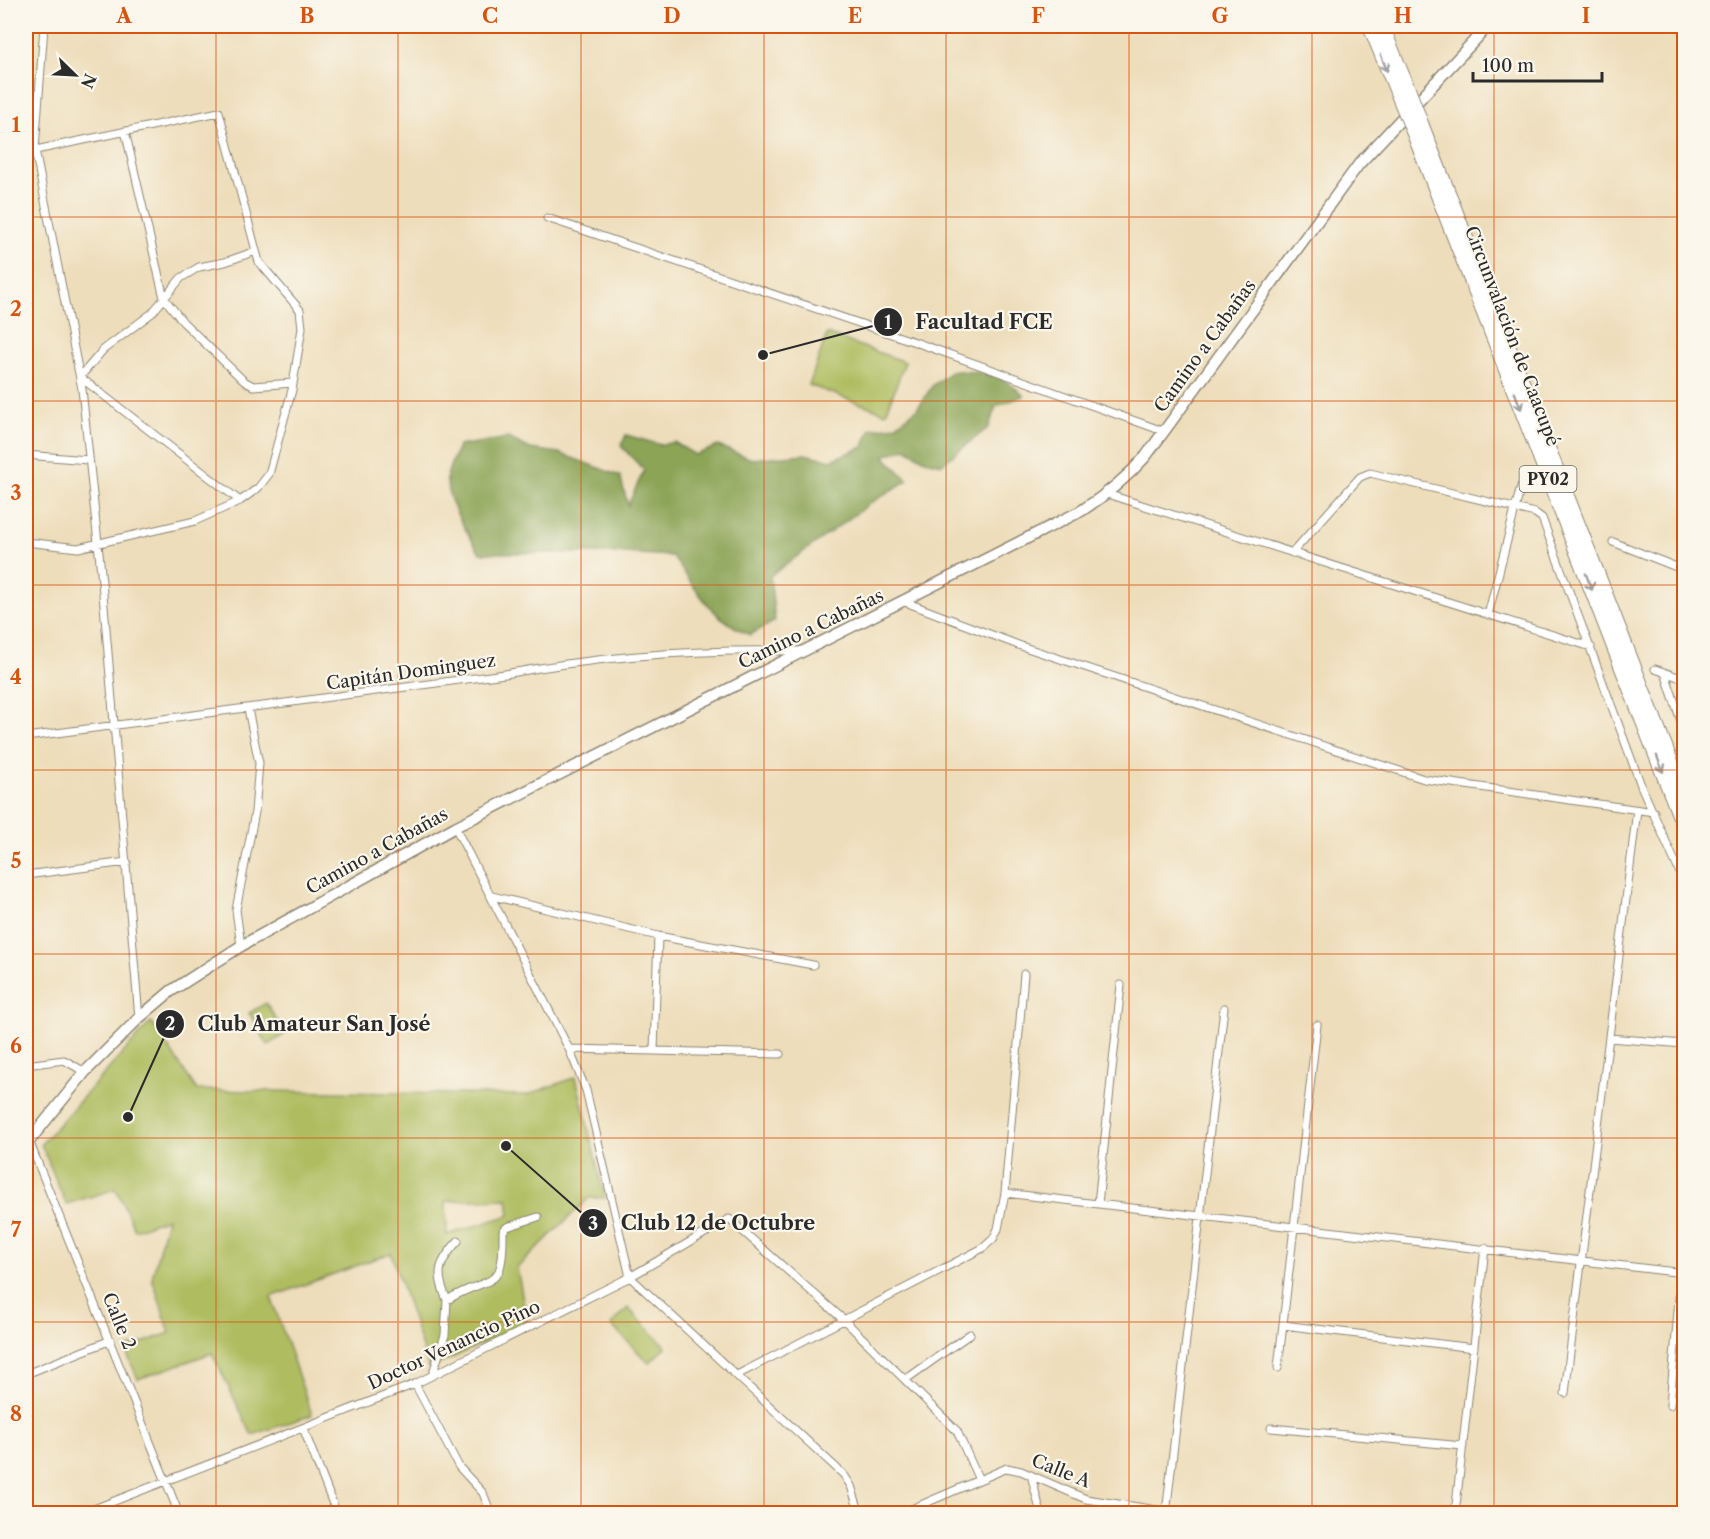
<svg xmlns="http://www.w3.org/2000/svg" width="1710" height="1539" font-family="'Libre Caslon Text',serif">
<rect width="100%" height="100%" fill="#fbf7ec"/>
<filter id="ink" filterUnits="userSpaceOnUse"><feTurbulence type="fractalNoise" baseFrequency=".0167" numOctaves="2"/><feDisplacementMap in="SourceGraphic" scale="12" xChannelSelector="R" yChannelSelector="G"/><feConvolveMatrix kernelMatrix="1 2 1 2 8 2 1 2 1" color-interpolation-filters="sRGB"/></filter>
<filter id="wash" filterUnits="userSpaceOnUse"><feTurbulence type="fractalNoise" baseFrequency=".008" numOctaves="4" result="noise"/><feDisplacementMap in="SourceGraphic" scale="24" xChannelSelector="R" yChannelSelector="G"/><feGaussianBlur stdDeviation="1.35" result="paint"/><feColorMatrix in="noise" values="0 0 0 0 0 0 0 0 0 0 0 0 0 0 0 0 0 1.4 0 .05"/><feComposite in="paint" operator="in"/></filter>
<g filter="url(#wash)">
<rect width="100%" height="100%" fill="#edddba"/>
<path fill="#afbd60" stroke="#6d7446" stroke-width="1.5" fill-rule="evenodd" d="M827 334 905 362 886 413 809 385Z
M266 1003 285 1034 268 1045 249 1013Z
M151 1022 197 1090 527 1095 576 1077 605 1198H589L517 1268 527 1322 429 1369 391 1253 271 1297 312 1415 252 1435 212 1353 138 1379 125 1349 170 1333 152 1278 167 1218 135 1230 116 1189 66 1204 41 1144ZM508 1199 510 1215 447 1235 446 1201Z
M628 1308 666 1347 649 1363 611 1325Z"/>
<path fill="#8ba456" stroke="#5b6840" stroke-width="1.5" d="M952 371C982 371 1003 374 1024 396L996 406 989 427 942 464 925 460 906 448 884 456 908 480 872 502 770 576 775 621 750 635C708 616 698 591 672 556L623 553H480C469 536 445 499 447 478 448 468 455 456 458 446L509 438 530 449 559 453 620 476 628 505 644 470 621 446 626 435 661 445 674 442 695 455 718 446 752 459 805 454 831 460 863 447 871 429 895 426 917 409 933 385Z"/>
</g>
<g filter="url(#ink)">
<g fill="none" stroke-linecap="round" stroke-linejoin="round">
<defs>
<path id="street" d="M44 26 35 150 82 389 102 582 139 1018
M125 131 164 298 183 322 244 381 253 386 293 383
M26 152 219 112 259 262 300 310 302 328 292 390 269 474 258 488 240 501 195 521 78 548 26 542
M547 218 915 342 1163 431
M26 455 88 460
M1107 494 1591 647
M240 501 80 377 103 350 152 313 181 278 199 267 225 262 256 251
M1613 542 1684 570
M1292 553 1360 477 1370 473 1535 513 1542 518 1642 788 1684 882
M905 602 1021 646 1424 779 1654 812
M1488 615 1521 486
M1655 669 1684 679
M1665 673 1684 730
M26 737 505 674C603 655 701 649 801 651
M455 827 569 1049 586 1090 630 1277 844 1475 851 1486 860 1514
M26 875 127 862
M492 896 658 936 813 965
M241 946 236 910 255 812 259 763 248 709
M1609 1038 1684 1044
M569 1049 780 1054
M654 1051 658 936
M26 1065 64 1060 85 1072
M29 1141 179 1514
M1005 1193 1684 1273
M1098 1204 1121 985
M447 1300C435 1273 438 1263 458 1241
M1283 1325 1474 1348
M1278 1368 1317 1025
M433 1373 445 1335 447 1300C493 1273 504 1293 503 1231L507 1227 538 1217
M26 1374 111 1340
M737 1375 983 1248 993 1239 998 1229 1005 1193 1024 974
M905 1380 970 1334
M415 1384 459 1467 483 1493 491 1514
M1565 1393 1637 810
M1670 1405 1684 1240
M303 1428 337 1514
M1271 1428 1463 1446
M1031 1475 1041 1514
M81 1514 415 1384 630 1277 729 1219 844 1320 957 1431 979 1480
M900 1514 1007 1468 1021 1471 1086 1499 1183 1514
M1166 1514 1224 1008
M1455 1514 1485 1248"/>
<path id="secondary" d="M26 1145 85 1072 139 1018 171 991 241 946 455 827 1081 511C1106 495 1126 479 1146 456L1359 164 1488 26"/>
<path id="highway" d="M1370 26 1400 99
M1382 26 1410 94
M1422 126 1684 795
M1413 131 1684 827"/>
</defs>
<use href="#street" stroke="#8c8472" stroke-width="9"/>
<use href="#secondary" stroke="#8c8472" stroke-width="13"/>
<use href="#highway" stroke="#8c8472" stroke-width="16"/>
<use href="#street" stroke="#fff" stroke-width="7"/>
<use href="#secondary" stroke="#fff" stroke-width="10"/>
<use href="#highway" stroke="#fff" stroke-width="14"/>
<defs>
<path id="highway-bridge" d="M1410 94 1422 126
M1400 99 1413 131"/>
</defs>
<use href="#highway-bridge" stroke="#8c8472" stroke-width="16" stroke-linecap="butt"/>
<use href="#highway-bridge" stroke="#fff" stroke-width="14"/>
</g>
<defs><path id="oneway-shaft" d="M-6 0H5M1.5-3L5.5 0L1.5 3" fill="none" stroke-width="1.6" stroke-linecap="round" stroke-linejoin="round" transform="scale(1.5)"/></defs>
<g stroke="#a0a0a0">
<use href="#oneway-shaft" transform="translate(1384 63) rotate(69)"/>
<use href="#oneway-shaft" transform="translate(1518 401) rotate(69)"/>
<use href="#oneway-shaft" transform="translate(1589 582) rotate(69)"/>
<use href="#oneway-shaft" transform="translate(1660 764) rotate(69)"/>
</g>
</g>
<path fill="none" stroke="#d5540f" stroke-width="1.5" stroke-opacity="0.55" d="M216 26V1514M398 26V1514M581 26V1514M764 26V1514M946 26V1514M1129 26V1514M1312 26V1514M1494 26V1514M26 217H1684M26 401H1684M26 585H1684M26 770H1684M26 954H1684M26 1138H1684M26 1322H1684"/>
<g text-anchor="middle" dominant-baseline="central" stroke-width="4.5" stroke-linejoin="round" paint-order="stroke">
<rect fill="#fbf7ec" stroke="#696865" stroke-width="1.5" x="1519.5" y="466" width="57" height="26" rx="4.5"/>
<g font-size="16" font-weight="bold" fill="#2b2b2b">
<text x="1548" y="479">PY02</text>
</g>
<g font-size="18" fill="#2b2b2b" stroke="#fbf7ec">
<text transform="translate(1512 336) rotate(69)">Circunvalación de Caacupé</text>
<text transform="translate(1205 346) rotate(-54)">Camino a Cabañas</text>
<text transform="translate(811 629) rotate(-26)">Camino a Cabañas</text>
<text transform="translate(411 672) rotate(-8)">Capitán Dominguez</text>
<text transform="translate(377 851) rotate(-29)">Camino a Cabañas</text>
<text transform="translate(119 1321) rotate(68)">Calle 2</text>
<text transform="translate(454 1345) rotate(-25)">Doctor Venancio Pino</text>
<text transform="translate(1061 1471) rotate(22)">Calle A</text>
</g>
</g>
<path fill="none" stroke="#2b2b2b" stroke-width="2" d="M763 355L888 322M128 1117L170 1024M506 1146L593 1223"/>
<g fill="#2b2b2b" stroke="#fbf7ec" stroke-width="2">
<circle cx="763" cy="355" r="6"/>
<circle cx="128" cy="1117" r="6"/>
<circle cx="506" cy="1146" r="6"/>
<circle cx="888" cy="322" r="15"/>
<circle cx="170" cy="1024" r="15"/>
<circle cx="593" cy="1223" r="15"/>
</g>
<g font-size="18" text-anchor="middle" font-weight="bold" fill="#fff">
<text x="888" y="329">1</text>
<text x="170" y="1030">2</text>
<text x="593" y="1230">3</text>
</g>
<g font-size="20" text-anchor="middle" font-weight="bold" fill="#2b2b2b" stroke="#fbf7ec" stroke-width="4.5" stroke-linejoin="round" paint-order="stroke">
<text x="984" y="329">Facultad FCE</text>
<text x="314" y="1031">Club Amateur San José</text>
<text x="718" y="1230">Club 12 de Octubre</text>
</g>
<rect width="1710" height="1539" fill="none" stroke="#fbf7ec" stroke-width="66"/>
<g transform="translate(75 75) rotate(114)" stroke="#fbf7ec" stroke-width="4.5" paint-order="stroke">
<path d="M0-4.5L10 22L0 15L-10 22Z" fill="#2b2b2b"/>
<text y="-9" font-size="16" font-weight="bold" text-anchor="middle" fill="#2b2b2b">N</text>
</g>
<path d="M1473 72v9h129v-9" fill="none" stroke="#2b2b2b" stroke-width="3"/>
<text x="1482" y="72" font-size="18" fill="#2b2b2b" stroke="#fbf7ec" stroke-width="4.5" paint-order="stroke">100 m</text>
<rect x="33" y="33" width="1644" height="1473" fill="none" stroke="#d5540f" stroke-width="2"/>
<g font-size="20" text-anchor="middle" font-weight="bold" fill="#d5540f">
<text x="124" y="23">A</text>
<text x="307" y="23">B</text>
<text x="490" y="23">C</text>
<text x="672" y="23">D</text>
<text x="855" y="23">E</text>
<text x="1038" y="23">F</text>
<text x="1220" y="23">G</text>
<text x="1403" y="23">H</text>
<text x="1586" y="23">I</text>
<text x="16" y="132">1</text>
<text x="16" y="316">2</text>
<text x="16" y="500">3</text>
<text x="16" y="684">4</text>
<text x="16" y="868">5</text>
<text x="16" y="1053">6</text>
<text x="16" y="1237">7</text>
<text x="16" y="1421">8</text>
</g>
</svg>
